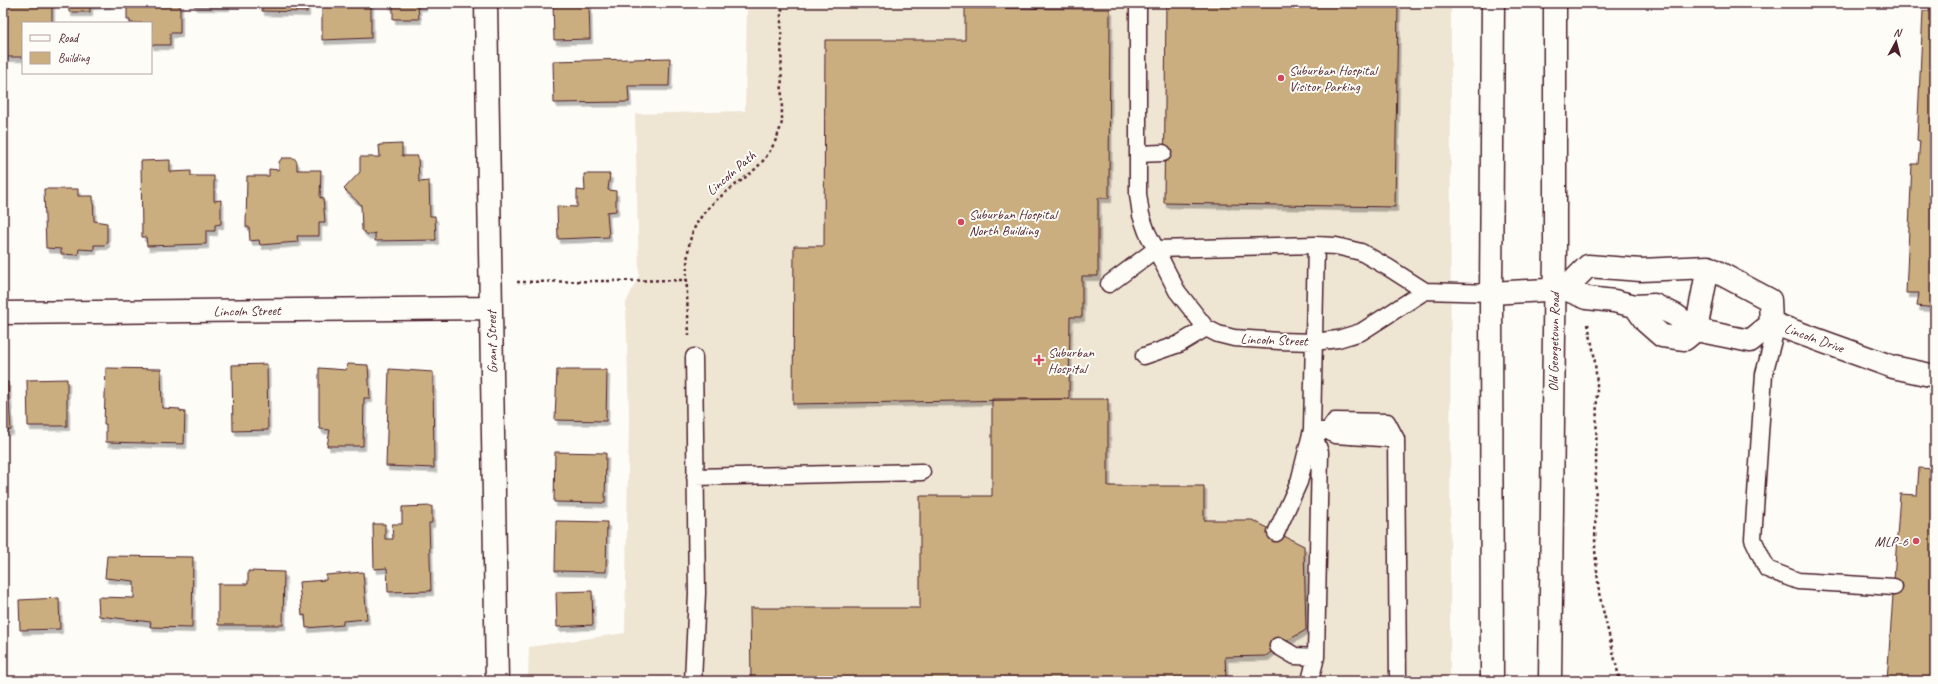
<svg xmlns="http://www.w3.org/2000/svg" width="1938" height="684" font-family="Caveat,sans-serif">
<defs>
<filter id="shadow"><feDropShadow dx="2.5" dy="4.5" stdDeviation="0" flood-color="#0004"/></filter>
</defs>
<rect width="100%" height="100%" fill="#fdfcf7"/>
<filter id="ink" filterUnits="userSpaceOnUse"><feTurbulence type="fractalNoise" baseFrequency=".025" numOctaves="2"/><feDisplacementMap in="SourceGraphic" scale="8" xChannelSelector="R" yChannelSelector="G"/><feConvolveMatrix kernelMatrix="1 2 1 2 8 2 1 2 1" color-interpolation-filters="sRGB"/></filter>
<g filter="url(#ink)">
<path fill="#eee5d3" d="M747 3H1451L1450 681H528L529 647 625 633 629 417 626 303 639 275 635 114 745 111Z"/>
<path fill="#caae7f" stroke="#4a1f2b" filter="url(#shadow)" d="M3 3H52V23H23V57H3Z
M69 3H109V4L90 5V12H69Z
M127 3H180V33H170V45H151V23H130V20H127Z
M194 3H227V6H194Z
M262 3H307V12L262 11Z
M322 3H371V38L322 40Z
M388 3H424V6H418L419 19H393V5H388Z
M553 3H589L590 39 554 40Z
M1166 3H1398L1395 207 1164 203Z
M1930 3H1935V308L1917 306 1919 293H1906L1912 164H1918L1920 141 1917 140 1923 11H1929Z
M965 8 1110 9 1109 198H1098V276H1082V317H1070L1069 399 793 404 794 246H824L825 40H965Z
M670 58 669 86H628L629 102 554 103 553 61Z
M402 144V156H418L419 182 429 181 430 216H435L436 240 375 241V233L368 235 362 230 361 205 344 189 360 172V157H380L379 145Z
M282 158H294L297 162V170H321L320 198 323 197 325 222H319V236H297L298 242 260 245 259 240 250 241 249 227H246L247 176H269V169L279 170V162Z
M170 160V172L191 171V176H214V201L221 200V224L215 225V231H206V244L147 246 146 237H142L141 161Z
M584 174H610L608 190 616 191V211L607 212 609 237 558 239 557 206 577 207V190L585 191Z
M44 189H78V196H93L94 221 107 223V243L105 245H94V250L79 249 78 255 61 254V249L46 248Z
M267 364 268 430 233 431 232 365Z
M347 364 368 365 370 398H364L363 446H327L330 430 320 429 319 420V368L346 370Z
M106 368 161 369 162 408 180 409V411L185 412 184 444 106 442V424H104Z
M389 369 433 372 434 468 386 466Z
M557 370H607L606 421 555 420Z
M67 379V426H28L27 380Z
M3 382H8L11 430 3 431Z
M992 399H1108V486H1204V520H1252L1304 546 1306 630 1278 646 1266 656 1225 657 1226 679H1154L1153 681H751L750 608H920V496H992Z
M555 452 606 453 605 503 554 502Z
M1919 468 1935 469V681H1887L1900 494 1917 495Z
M432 506V523H429L431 591 388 592 387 568 374 569 373 524H385V539H393L392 524H402V507Z
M556 521 607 522 606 572 555 571Z
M107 556 193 557 192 628 150 627 151 622 99 616 98 597 134 598V581L105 578Z
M248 571 284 572 283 625H218V584H248Z
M363 572 367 619 343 621V625L306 628 305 615 302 616 299 582 326 580V575Z
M592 591 593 625 557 627 556 592Z
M59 598 60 629 20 630 19 600Z"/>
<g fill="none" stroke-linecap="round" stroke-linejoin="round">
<defs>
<path id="lane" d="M1138 3V194L1141 215 1147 232 1177 291 1206 328 1218 334 1234 338 1279 341 1314 342 1338 339 1361 332 1425 291
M1138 154 1163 153
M1156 249 1316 245 1336 246 1361 252 1389 268 1425 291 1491 293
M1109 284 1156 249
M1777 325 1764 374 1753 539 1767 569 1798 581 1894 587
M1144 356 1179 344 1206 328
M1319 431H1328L1335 435 1396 439
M1328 431 1335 421 1387 422 1396 439 1398 681
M695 477 922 472
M1276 533 1299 482 1312 430 1316 245
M1278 646 1295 656 1316 657
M693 681 697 593 694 357
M1310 681 1316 657 1320 452 1312 430"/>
<path id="street" d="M486 3 497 681
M1565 289 1588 266 1641 270 1708 267 1770 300 1771 324
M1491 293 1565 289 1587 298 1614 301 1635 306 1654 305 1675 315 1696 330 1750 341 1771 324 1777 325 1893 367 1935 376
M1635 306 1646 322 1662 336 1685 339 1696 330
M3 313 491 308
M1696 330 1708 267"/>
<path id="primary" d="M1492 681 1491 293 1493 3
M1550 681 1555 245V3"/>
</defs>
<use href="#lane" stroke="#4a1f2b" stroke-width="19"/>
<use href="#street" stroke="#4a1f2b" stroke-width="25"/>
<use href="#primary" stroke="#4a1f2b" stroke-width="25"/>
<path stroke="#4a1f2b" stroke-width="2.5" stroke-dasharray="3 3" stroke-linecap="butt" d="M517 282 688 280
M1588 324 1594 354 1597 383 1595 550 1599 593 1620 681
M689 336C688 308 683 259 692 234 703 204 730 191 753 171 768 158 777 141 782 122L781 13 784 3"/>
<use href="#lane" stroke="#fdfcf7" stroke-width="16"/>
<use href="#street" stroke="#fdfcf7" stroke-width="22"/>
<use href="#primary" stroke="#fdfcf7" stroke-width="22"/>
</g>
</g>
<g fill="#d1495b" stroke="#fdfcf7" stroke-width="1.5">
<circle cx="1281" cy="78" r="4"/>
<circle cx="961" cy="222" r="4"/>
<path d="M1037 354h4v4h4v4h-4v4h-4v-4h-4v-4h4z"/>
<circle cx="1916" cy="541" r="4"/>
</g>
<g text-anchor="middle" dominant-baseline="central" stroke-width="4" stroke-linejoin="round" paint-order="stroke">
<g font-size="14" fill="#4a1f2b" stroke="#fdfcf7" text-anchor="start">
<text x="1289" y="70">Suburban Hospital<tspan x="1289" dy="16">Visitor Parking</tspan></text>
<text x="969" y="214">Suburban Hospital<tspan x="969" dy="16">North Building</tspan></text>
<text x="1048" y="352">Suburban<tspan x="1048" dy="16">Hospital</tspan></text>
<text x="1908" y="541" text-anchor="end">MLP-6</text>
</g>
<g font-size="14" fill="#4a1f2b" stroke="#fdfcf7">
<text transform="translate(731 173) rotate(-41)">Lincoln Path</text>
<text transform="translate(247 311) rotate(-1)">Lincoln Street</text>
<text transform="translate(1814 338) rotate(20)">Lincoln Drive</text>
<text transform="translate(1274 340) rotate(2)">Lincoln Street</text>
<text transform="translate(492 342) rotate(-91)">Grant Street</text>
<text transform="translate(1554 342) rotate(-89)">Old Georgetown Road</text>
</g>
</g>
<rect width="1938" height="684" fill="none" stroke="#fdfcf7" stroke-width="16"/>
<rect x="8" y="8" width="1922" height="668" fill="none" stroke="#4a1f2b" stroke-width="1.5" filter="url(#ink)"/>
<rect x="22" y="22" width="130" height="52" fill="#fdfcf7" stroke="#b5a4a5"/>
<rect x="30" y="35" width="20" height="6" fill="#fdfcf7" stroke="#b5a4a5"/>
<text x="58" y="42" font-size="12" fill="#4a1f2b">Road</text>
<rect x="30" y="52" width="20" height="12" fill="#caae7f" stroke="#b5a4a5"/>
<text x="58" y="62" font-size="12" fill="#4a1f2b">Building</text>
<g transform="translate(1896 42) rotate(7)" stroke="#fdfcf7" stroke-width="3" paint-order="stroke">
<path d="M0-3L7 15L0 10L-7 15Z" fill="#4a1f2b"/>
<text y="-6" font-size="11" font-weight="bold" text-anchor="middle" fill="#4a1f2b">N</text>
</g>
</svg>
